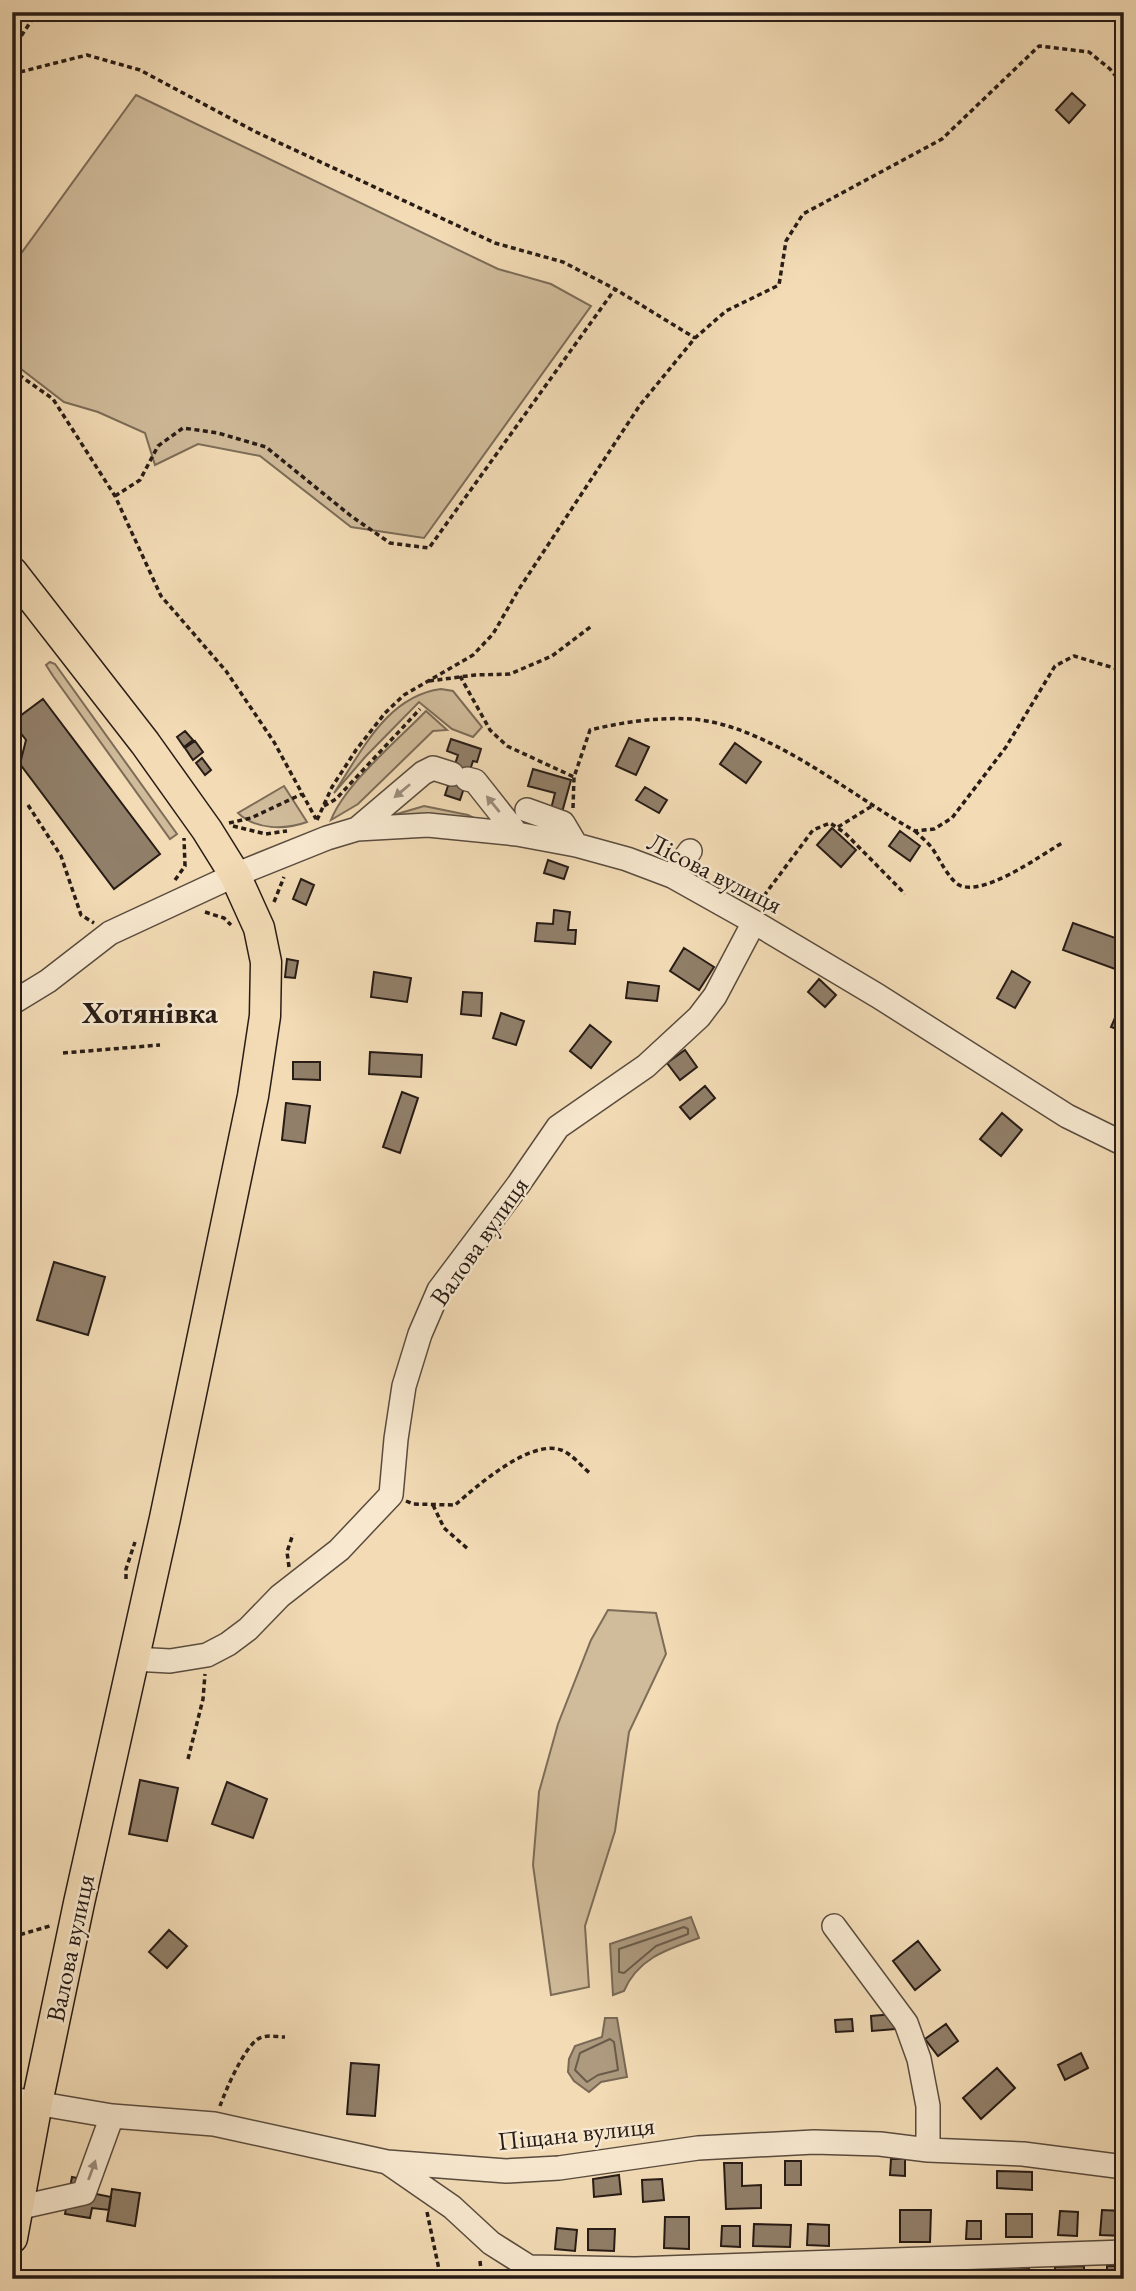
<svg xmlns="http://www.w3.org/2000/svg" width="1136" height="2291" font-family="'EB Garamond',serif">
<rect width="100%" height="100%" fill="#f2dbb5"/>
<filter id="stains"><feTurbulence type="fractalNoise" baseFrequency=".00286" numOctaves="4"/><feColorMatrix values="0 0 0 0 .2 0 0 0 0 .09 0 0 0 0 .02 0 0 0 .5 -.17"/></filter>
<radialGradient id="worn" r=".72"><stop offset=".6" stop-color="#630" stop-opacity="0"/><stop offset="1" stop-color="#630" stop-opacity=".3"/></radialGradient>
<path fill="#d0bb9a" stroke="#7c6c58" stroke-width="2" d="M136 95 498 269 551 284 591 306 424 538 351 527 260 456 198 444 155 465 145 433 98 412 64 402 12 362V266Z
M50 662 55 664 177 834 170 839 53 676 46 665Z
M441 689 453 691 482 727 473 737 452 729 419 702 366 756 334 793C362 751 387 696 441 689Z
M426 711 447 730 433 731 358 804 331 820C345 784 398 740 426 711Z
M284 786 307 822C285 830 256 830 238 813Z
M424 806 468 815 484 823 380 819Z
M608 1610 656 1613 666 1654 629 1732 615 1831 585 1926 589 1987 551 1995 533 1865 539 1792 558 1724 591 1640Z"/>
<path fill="#ad9a7f" stroke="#786855" stroke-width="2" d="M691 1917 699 1938C668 1949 638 1958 624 1991L613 1995 610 1944Z
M605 2018H617L627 2077 601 2082 589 2092 574 2081 568 2072 569 2059 575 2046 602 2037Z"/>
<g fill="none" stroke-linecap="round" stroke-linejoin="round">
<path stroke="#6a5b4a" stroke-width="2" d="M684 1927 688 1929V1934L656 1946 624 1973 619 1972V1949Z
M610 2039 614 2042 618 2070 598 2075 587 2082 575 2070 580 2053Z"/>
</g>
<path fill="#917f69" stroke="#281c16" stroke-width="2" d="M1072 93 1085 105 1069 123 1056 110Z
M43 699 160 854 114 889 20 764 26 740 12 722Z
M185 731 193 740 184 747 177 737Z
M629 738 649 747 636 775 616 766Z
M451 739 481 749 477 762 473 761 460 800 445 795 458 755 447 751Z
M195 741 203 752 193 760 185 748Z
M735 743 761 762 746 783 720 764Z
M202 758 211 770 205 775 196 763Z
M533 769 571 780 561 816 550 813 555 793 528 786Z
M645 787 667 800 659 813 636 800Z
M832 828 856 850 841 867 817 845Z
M900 831 920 846 910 861 889 846Z
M548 860 568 867 564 879 544 873Z
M301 879 314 885 306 905 293 899Z
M554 910 570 912 568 930H576L575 944 535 941 537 923 553 924Z
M1073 923 1124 941 1115 969 1063 950Z
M684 948 714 967 699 990 670 971Z
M287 959 298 961 295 978 285 977Z
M1012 971 1030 982 1015 1008 997 998Z
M374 972 411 978 407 1002 371 997Z
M819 979 836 995 825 1007 808 992Z
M628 982 659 986 657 1001 626 998Z
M463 992 482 993 481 1016 461 1014Z
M1122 1002 1124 1003V1032L1111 1027Z
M501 1013 524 1021 516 1045 493 1038Z
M590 1025 611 1042 591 1068 570 1051Z
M685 1050 697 1067 680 1080 667 1063Z
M370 1052 422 1055 421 1077 369 1074Z
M293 1062H320V1080L293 1079Z
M705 1086 715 1098 690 1119 680 1107Z
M402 1092 418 1098 400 1153 383 1147Z
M286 1103 310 1106 305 1143 282 1140Z
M1002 1113 1022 1130 1001 1156 980 1139Z
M54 1262 105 1277 88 1335 37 1320Z
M140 1780 178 1788 167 1841 129 1834Z
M227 1782 267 1799 253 1838 212 1824Z
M169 1930 187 1946 167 1968 149 1952Z
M918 1941 940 1970 915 1990 893 1961Z
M894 2014 895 2029 872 2031 871 2016Z
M852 2019 853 2031 836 2032 835 2020Z
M946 2024 958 2041 938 2056 925 2039Z
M1124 2029V2050H1123L1115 2034Z
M1081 2053 1088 2068 1065 2080 1058 2065Z
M351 2063 379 2065 375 2116 347 2114Z
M997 2068 1015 2088 981 2119 963 2098Z
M12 2122 20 2124 12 2163Z
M891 2159H905V2176L890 2175Z
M785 2161H801V2185H785Z
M724 2163H742V2186L761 2185V2208L726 2209Z
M997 2171 1032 2172V2190L997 2188Z
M619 2175 621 2194 594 2197 593 2179Z
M72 2177 98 2182 96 2194 111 2197 109 2210 92 2208 90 2218 65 2214Z
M662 2179 664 2200 643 2202 642 2180Z
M112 2189 140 2193 135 2226 107 2221Z
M900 2210H931L930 2242H900Z
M1102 2210 1124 2211V2236L1100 2235Z
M1060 2211 1078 2212 1077 2236 1058 2235Z
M1006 2214H1032V2237H1006Z
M665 2217H689V2249L664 2248Z
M967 2221H981V2239H966Z
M754 2224 791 2225 790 2247 753 2246Z
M808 2224 829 2225V2246L807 2245Z
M722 2226H740V2247L721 2246Z
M557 2228 577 2230 575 2251 555 2249Z
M588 2229H615L614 2251 588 2250Z
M1084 2266V2279H1055V2267Z
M1107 2266H1124V2279H1107Z
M1029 2269V2279H1005V2270Z
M958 2270H979V2279H958Z
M866 2273H885V2279H866Z
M908 2273H930V2279H908Z"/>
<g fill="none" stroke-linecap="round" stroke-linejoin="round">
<defs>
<path id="minor" d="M467 779 475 781 517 834
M527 810 563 823 576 845
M357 829 423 773 433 768 452 774
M672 876 690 851
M12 1003 48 981 110 933 235 875 327 838 357 829 428 825 517 834 576 845 627 859 672 876 754 922 878 996 1067 1116 1124 1144
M133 1659 170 1661 207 1655 228 1644 248 1629 280 1596 339 1550 391 1495 396 1439 404 1386 420 1334 439 1290 518 1185 558 1127 646 1066 699 1017 715 996 754 922
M834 1926 906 2023 919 2059 928 2106V2150
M12 2099 112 2116 214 2124 387 2162 506 2171 559 2168 698 2148 814 2142 880 2144 928 2150 1023 2154 1124 2167
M387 2162 452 2207 491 2243 529 2267 635 2269 1124 2252
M17 2208 84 2193 112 2116"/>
<path id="major" d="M12 572 145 743 207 830 235 875 259 928 266 962 265 1016 253 1096 165 1518 79 1903 37 2103 12 2238"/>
</defs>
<use href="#minor" stroke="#5a4c3e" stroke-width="26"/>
<use href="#major" stroke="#281c16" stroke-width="33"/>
<path stroke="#281c16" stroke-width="3.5" stroke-dasharray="5 3.5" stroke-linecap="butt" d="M12 50 37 12
M12 74 87 55 140 70 256 132 495 243 563 262 615 289 695 338
M12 370 53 399 115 496 161 596 226 671 274 742 316 819
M115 496 140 480 158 446 183 428 218 433 266 447 351 516 390 543 429 548 615 289
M460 676 490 730 507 746 574 777
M429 681 475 675 510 674 552 656 593 625
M28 805 61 856 81 915 94 923
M324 806 336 799 420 709
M573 808 574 777 590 730C623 722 658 717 691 719 767 724 850 795 915 831L934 829 952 818 1006 747 1055 666 1074 656 1124 671
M317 820 332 787 356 750 385 713 404 695 473 655 493 634 519 589 640 405 695 338 726 311 779 285 786 241 803 214 942 139 1039 46 1089 52 1110 69 1124 86
M229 823 251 818 302 794
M233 826 266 834 287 831
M838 827 872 806
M915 831C921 837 929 843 934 851 941 862 946 873 955 882 976 903 1041 855 1062 843
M175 880 185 866 184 838
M274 902 284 877
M761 904 766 893 813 830 830 823 845 833 905 894
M205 912 224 918 231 925
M63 1053 160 1045
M406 1501 413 1504 455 1505C477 1486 530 1439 561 1450 571 1453 582 1467 591 1474
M433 1505 444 1528 468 1549
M289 1567 287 1552 293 1534
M126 1579V1569L135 1542
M188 1759 203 1699 205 1674
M12 1937 50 1926
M220 2106C226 2089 244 2048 258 2039 266 2034 276 2037 285 2037
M427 2212 441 2279
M480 2261 482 2279"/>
<use href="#minor" stroke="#f7e8cf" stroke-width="23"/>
<use href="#major" stroke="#f2dbb5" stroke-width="30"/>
</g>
<defs><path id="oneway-solid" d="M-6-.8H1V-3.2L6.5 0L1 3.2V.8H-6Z" transform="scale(1.75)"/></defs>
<g fill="#9a8c7c">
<use href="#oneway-solid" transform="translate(402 791) rotate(140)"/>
<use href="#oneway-solid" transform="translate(493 804) rotate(-129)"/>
<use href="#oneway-solid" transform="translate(92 2170) rotate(-70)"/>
</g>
<g text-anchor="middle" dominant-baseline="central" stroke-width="5" stroke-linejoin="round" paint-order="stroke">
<g font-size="26" fill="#281c16" stroke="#f7e8cf">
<text transform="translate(715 873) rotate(27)">Лісова вулиця</text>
<text transform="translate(479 1241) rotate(-55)">Валова вулиця</text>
<text transform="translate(70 1948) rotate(-78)">Валова вулиця</text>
<text transform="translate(576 2133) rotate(-6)">Піщана вулиця</text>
</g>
<g font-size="30" font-weight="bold" fill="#281c16" stroke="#f7e8cf">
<text x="150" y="1012">Хотянівка</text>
</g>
</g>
<rect width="1136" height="2291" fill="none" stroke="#f2dbb5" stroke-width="42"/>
<rect x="14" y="14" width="1108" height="2263" fill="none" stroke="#281c16" stroke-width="3.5"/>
<rect x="21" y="21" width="1094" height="2249" fill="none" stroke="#281c16" stroke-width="2"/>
<rect width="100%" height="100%" filter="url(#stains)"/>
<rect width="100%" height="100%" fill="url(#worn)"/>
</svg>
